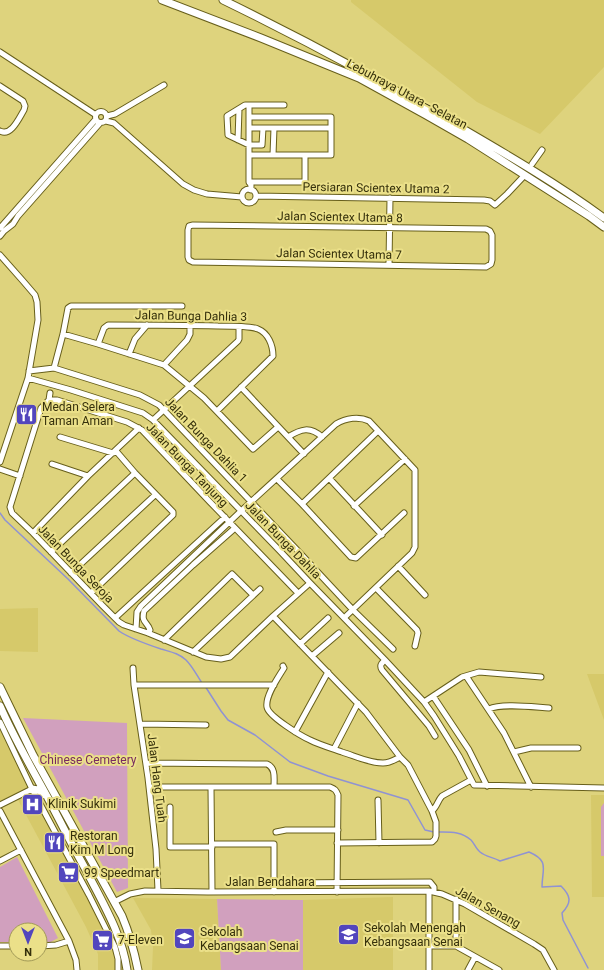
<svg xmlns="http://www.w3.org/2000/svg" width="604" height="970" font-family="Roboto,sans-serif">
<rect width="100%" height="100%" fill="#ded37d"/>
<path fill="#d6c96a" d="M351 0H604V67L540 134 477 102 351 2Z
M38 608V652L0 651V609Z
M587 674H604V720Z
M0 726 28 788 0 802Z
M31 791 88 898 114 949 116 960 117 970H98V954L86 927 17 798Z
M591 795H604V897H592Z
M393 897V970H303V900Z
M133 898 217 899 221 970H152L153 947 151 930Z"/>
<path fill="#d1a0be" d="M23 718 127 723 128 888 117 892Z
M604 803V856H601V807Z
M17 857 58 938 49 943H40V930H16V942H0V867Z
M217 899 303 900V970H221Z"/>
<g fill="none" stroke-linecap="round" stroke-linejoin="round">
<path stroke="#8f92d3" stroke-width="1.5" d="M0 513 5 520 68 579 119 631C129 638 149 645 161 649 171 652 178 653 186 660 193 667 197 676 202 683
M205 686 221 711 228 720 255 735 290 762 328 776 408 800 425 830 434 832
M438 832C450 832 461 831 471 840 474 843 476 849 480 852 486 857 493 857 500 861L529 852C550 861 542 869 542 887L561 886C571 896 572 902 562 913L563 920 588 968"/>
<defs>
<path id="minor" d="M0 52 96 115
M0 86 23 101 25 106 24 110C19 118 11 137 0 131
M249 105V182L251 185V190
M95.5 117a5.5 5.5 0 1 1 11 0a5.5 5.5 0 1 1-11 0Z
M107 116 115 114 164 85
M106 121 114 123 183 184 194 190 207 194 242 197
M249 128H331
M263 128 262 145H249L228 135 227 116 245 105H284
M238 140 239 109
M249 155H331V117H249
M273 155 274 128
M532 164 542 150
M249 182H305V155
M242 196a7 7 0 1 1 14 0a7 7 0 1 1-14 0Z
M256 196 484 200 490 201 495 205 507 194 523 177
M193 225 486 229 490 231 492 235V260L491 264 486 267 193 262 189 260 188 257V230L189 226Z
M0 228 96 119
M0 236 4 231 13 224 18 216 100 123
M0 255 23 281 35 295 37 302 38 320 28 378 0 462
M389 265 390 198
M63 334 98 344 164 365 204 398 253 449 278 427
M98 344 104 328 108 325C144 325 181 325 218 326 227 326 251 326 258 329 268 333 273 345 273 356L217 411
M129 354 135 339 147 325
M164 365 187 340 190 334V325
M54 368 63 334 68 308 71 306H182
M29 371 54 368 140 395 159 405 298 551 353 610 393 649
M28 378 71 390 143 413 153 420 280 551 310 583 385 660 424 702 434 716 459 756 474 785 604 788
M241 387 304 454
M49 400 50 393
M153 420 238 341 239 339V327
M60 437 113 453
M288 437C301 429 310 426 322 437
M52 464 88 476
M0 469 20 476
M329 478 382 535
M277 479 302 504 351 557 356 558 404 513
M302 504 378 431
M354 506 405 459
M33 533 88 476 139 428
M51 552 135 473
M398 566 425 595
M71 573 155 495
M376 588 417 630 418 633 415 646
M91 593 173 515V512L135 473 116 451
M298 593 210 502 142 430 127 422 57 400H49L41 408 10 507 12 513 33 533 102 605 119 622 124 625 148 633 206 657 221 659 230 657 273 616 310 583
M273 616 366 712 400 757 408 765 432 811 436 822V836L435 839 432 842 337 843
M115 618 225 517
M136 629 137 612 141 606 241 511 336 424C346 418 359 416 369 421L415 470V547L412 553 344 618
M148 633 150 630C147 621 141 623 144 611L193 565 235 528
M164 640 232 574 253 595
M300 644 328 618
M193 652 260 589
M312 656 339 633
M385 660C382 663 379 665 382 670L429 726 435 736
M283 666 284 668C278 678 265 696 267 707 268 716 301 736 310 740 320 745 331 748 342 752 355 756 369 763 383 763 390 763 394 760 400 757
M133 668 134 685 148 778 156 849 158 890
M466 676 504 733 531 787
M134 685H274
M433 696 469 750 487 786
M424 702 462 677 479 672 541 677
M489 709C502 703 533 707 549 708
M0 722 32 789 89 895 115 947 118 959V970
M141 724 206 725
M295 732 328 672
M334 749 358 703
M514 752 531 748H578
M146 763 267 764C276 768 274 778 274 787
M149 787H330C335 789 336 790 338 795L337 892
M211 787 212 892
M378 800 379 843
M0 805 32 789
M170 807V847H212
M0 811 69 941 76 960 77 970
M432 811C437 807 438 800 442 796L471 780
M276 832 286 830H338
M212 844H274V892
M0 861 21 850
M274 883 430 882 434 887V892
M429 891V970
M114 902 130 894 145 891 208 892 429 891 442 894 465 904 534 944 543 950 554 970
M0 946H16
M40 946 56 945 69 941
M429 946H456L499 970
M456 946V899
M468 970 475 957"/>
<path id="highway" d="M162 0 261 38 359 78 426 115 468 139 589 216 604 227
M223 0C305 40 385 83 463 129 511 157 559 185 604 218
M0 687 33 755 122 916C130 935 134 950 138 970
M0 706C14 738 32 769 49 800 61 823 73 847 86 870 102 902 122 934 127 970
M32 789 38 790 45 795"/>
</defs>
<use href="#minor" stroke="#675f1b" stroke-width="7"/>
<use href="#highway" stroke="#675f1b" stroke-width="9"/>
<use href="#minor" stroke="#fff" stroke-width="5"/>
<use href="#highway" stroke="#fff" stroke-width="7"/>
</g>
<defs>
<symbol id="restaurant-square" viewBox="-11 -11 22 22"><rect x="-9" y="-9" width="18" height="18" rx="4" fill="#5246bd" stroke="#ebe089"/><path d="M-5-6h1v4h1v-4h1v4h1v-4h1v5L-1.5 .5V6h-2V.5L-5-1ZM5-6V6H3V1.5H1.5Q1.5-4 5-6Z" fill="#fff"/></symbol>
<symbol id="hospital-square" viewBox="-11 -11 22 22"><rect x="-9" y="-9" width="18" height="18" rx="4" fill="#5246bd" stroke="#ebe089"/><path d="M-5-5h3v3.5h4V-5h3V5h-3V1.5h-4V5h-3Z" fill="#fff"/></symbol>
<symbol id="supermarket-square" viewBox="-11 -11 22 22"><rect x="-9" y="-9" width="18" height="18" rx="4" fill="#5246bd" stroke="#ebe089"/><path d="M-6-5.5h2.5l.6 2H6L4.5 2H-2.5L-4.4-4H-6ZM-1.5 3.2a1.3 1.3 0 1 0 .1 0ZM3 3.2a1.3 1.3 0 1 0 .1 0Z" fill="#fff"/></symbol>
<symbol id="school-square" viewBox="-11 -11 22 22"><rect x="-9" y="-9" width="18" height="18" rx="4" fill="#5246bd" stroke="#ebe089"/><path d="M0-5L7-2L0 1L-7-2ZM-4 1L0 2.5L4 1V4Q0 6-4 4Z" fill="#fff"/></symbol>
</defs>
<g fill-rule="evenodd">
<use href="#restaurant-square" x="14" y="402" width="25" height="25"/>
<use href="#hospital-square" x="20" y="792" width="25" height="25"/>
<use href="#restaurant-square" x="42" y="830" width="25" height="25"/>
<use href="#supermarket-square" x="56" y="860" width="25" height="25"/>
<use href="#school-square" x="336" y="922" width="25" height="25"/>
<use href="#school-square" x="172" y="926" width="25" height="25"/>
<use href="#supermarket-square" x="90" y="928" width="25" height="25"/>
</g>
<g text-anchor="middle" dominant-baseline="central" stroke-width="4" stroke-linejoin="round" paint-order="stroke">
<g font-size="12" fill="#35300b" stroke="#ebe089">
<text transform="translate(407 94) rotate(28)">Lebuhraya Utara–Selatan</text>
<text transform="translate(376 188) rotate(1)">Persiaran Scientex Utama 2</text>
<text transform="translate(340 217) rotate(1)">Jalan Scientex Utama 8</text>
<text transform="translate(339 254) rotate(1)">Jalan Scientex Utama 7</text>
<text transform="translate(191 316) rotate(1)">Jalan Bunga Dahlia 3</text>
<text transform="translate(206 440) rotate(46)">Jalan Bunga Dahlia 1</text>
<text transform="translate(187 465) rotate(46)">Jalan Bunga Tanjung</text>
<text transform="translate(283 540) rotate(46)">Jalan Bunga Dahlia</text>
<text transform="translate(76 564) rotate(46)">Jalan Bunga Seroja</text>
<text transform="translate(157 778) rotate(83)">Jalan Hang Tuah</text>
<text x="270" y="882">Jalan Bendahara</text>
<text transform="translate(488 907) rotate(29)">Jalan Senang</text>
</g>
<g font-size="12" fill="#35300b" stroke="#ebe089" text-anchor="start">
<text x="42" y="407">Medan Selera<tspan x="42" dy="14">Taman Aman</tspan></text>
<text x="48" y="804">Klinik Sukimi</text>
<text x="70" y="836">Restoran<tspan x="70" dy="14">Kim M Long</tspan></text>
<text x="84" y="873">99 Speedmart</text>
<text x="364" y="928">Sekolah Menengah<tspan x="364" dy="14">Kebangsaan Senai</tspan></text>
<text x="200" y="932">Sekolah<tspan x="200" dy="14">Kebangsaan Senai</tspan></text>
<text x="118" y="940">7-Eleven</text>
</g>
<g font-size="12" fill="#772a5f" stroke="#ebe089">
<text x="88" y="760">Chinese Cemetery</text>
</g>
</g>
<g transform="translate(28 942) rotate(180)"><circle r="19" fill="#ebe089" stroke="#a29a57"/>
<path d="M0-3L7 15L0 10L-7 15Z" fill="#5246bd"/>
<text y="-6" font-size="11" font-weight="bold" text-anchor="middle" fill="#35300b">N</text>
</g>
</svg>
